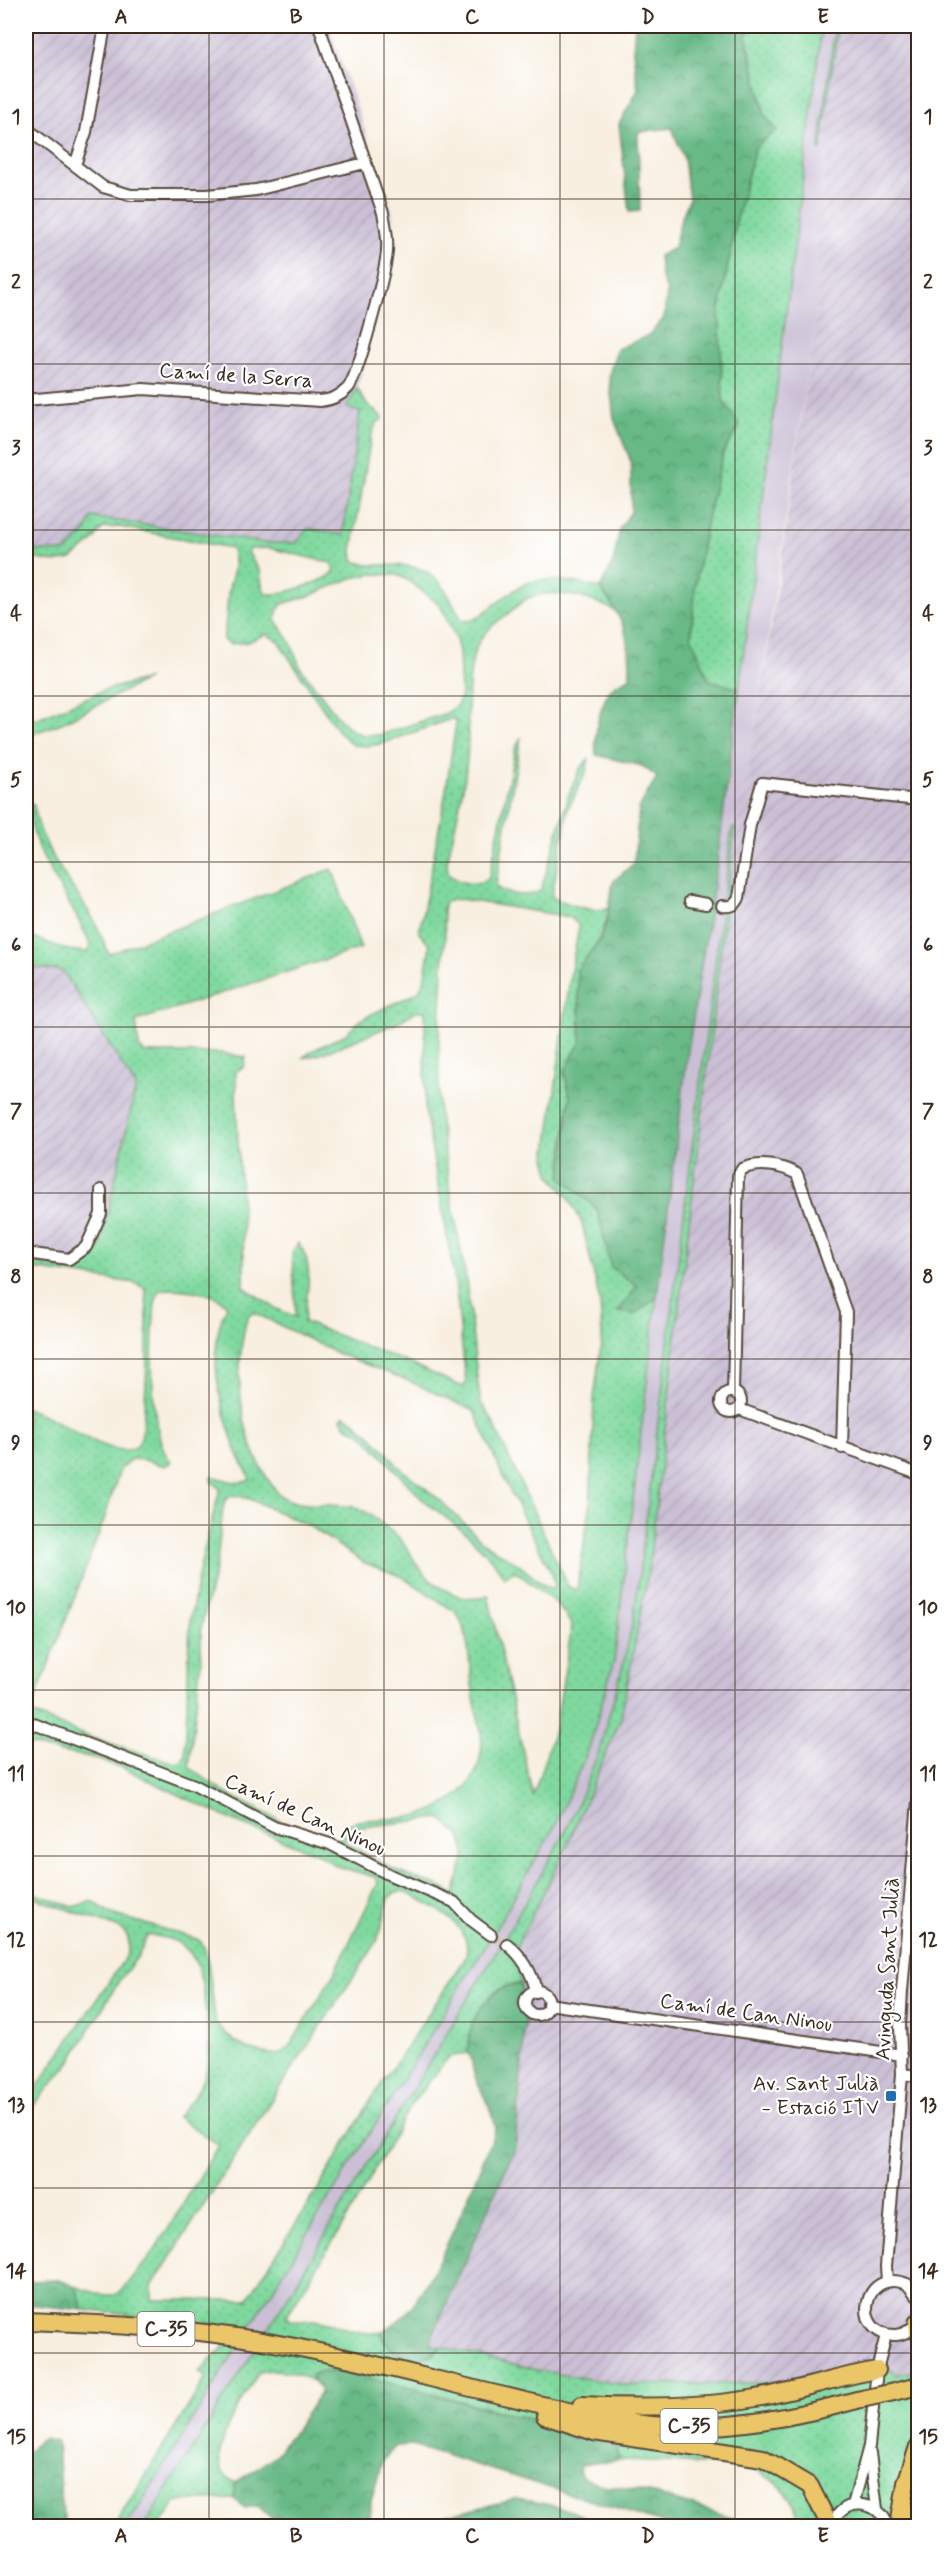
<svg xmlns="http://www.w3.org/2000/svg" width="944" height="2552" font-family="Mynerve,sans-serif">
<defs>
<pattern id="industrial-furrows" width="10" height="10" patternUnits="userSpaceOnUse" patternTransform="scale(1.5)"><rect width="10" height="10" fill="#cbbfd5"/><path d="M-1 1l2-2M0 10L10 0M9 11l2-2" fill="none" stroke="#afa4b6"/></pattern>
<pattern id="grass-dots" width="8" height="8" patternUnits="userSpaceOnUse" patternTransform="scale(1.5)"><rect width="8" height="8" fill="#7fd99f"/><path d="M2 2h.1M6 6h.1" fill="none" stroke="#6fba88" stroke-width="1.8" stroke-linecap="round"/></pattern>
<pattern id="forest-crowns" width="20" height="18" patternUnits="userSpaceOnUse" patternTransform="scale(1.5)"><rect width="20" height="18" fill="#67b986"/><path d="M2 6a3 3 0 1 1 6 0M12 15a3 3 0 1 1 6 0" fill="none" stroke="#56976d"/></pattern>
</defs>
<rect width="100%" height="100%" fill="#fff"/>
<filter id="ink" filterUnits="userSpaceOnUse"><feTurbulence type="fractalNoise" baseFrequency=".0167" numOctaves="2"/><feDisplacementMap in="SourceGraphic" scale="12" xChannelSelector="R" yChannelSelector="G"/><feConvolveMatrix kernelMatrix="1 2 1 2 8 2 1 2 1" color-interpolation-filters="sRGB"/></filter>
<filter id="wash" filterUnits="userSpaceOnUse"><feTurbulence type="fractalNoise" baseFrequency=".008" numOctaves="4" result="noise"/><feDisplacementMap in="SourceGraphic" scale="24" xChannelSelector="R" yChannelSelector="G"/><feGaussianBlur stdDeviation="1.35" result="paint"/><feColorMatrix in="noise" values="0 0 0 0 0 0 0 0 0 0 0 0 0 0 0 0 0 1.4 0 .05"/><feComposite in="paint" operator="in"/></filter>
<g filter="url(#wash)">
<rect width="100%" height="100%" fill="#f8efe0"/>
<path fill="url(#industrial-furrows)" d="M26 26H329L392 210 395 248 357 388 347 408 360 412 343 535 308 528 296 543H266L92 517 85 533 65 552 26 550Z
M838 26H918V2370L896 2375 769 2383 625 2385 541 2371 429 2344 515 2148V1949L566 1848 621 1718 649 1567 735 828 751 751 777 587 818 303 816 228 828 152 821 150Z
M26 967 63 970 136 1087 100 1248 67 1270 26 1261Z"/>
<path fill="#cbbfd5" d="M822 26H835L819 149 828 151 816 228 818 303 751 751 735 828H732L634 1616 624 1662 599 1753 567 1828 504 1939 273 2321 144 2526H127L494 1932 556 1824 589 1748 614 1662 687 1057 717 864Z"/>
<path fill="url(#grass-dots)" stroke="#5d825e" stroke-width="1.5" fill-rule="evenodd" d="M754 26H822L739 689 709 680 691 636 695 587 707 518 723 453 740 425 723 401 719 313 737 217 755 147 765 116 746 34Z
M835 26H838L821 150H819Z
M357 388 366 403 383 418 376 424 371 437 352 550 353 560C363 566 374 565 385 565 436 565 439 578 462 620L466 621 475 619C492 608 507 593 525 584 543 575 582 583 600 588L619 613C595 600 559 587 531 597 522 600 513 610 505 616 492 625 478 638 474 654 465 688 470 725 467 759 464 794 454 829 447 863L448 873C458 884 477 887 489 878L515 749 521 737 496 884 497 888C508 895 529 898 541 890L569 794 580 769 589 758 586 773 568 809 552 894 553 898C568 903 595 915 609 907 606 933 593 949 577 970L581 1041 564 1072 570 1096 561 1177 597 1209 611 1267 637 1286 618 1312 635 1314 657 1297 614 1661 589 1748 556 1824 494 1932 127 2526H114L206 2378 199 2371 222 2349 233 2326 83 2310 76 2287C90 2290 110 2301 122 2291L155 2250 219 2145 177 2117C188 2104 200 2091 205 2075 211 2055 208 2036 206 2016 203 1987 202 1948 169 1939 161 1937 155 1935 147 1936L138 1956 119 1981 70 2062 26 2115V2103L127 1955C132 1942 129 1933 117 1927L26 1895V1890L73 1907 92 1901 112 1914 197 1939 202 1943 207 1954 216 2023 236 2043 257 2052 279 2055 288 2049 334 1974 378 1883 375 1877 336 1866 318 1854 236 1822 123 1768 91 1757 44 1749 26 1743V1408C58 1417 90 1446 122 1450 130 1451 137 1449 140 1440 144 1431 143 1419 144 1409 148 1369 148 1329 146 1289L135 1283 26 1268V1261L67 1270 100 1248 136 1087 63 971 26 967V935L68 950 87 952 90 945C75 902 26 851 30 804L34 805C39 845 68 879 89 912 97 924 103 940 109 954L332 869 361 948 136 1021 139 1047 145 1053H221L246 1057 244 1067 236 1071V1079C236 1149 245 1217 244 1287L277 1309 296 1317 292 1253 298 1243C316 1265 306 1295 304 1322L411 1364 463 1387 466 1383 455 1281 425 1111V1011H416L395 1024 321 1054 302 1058 312 1051 346 1034 362 1019 418 992 424 981 430 945 419 933 445 797 456 723 455 719H451L384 743 370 746 353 745 337 730 278 641 266 634 248 642 230 644 223 640C226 625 227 610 228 595 230 578 239 565 231 548L120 527 103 528 91 543 71 559 55 562 26 557V550L66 552 85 533 92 517 266 543H296L308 528 343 535 360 412 347 408ZM269 548 331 563 335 571C329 581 278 596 266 594L262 586 260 572 248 552 250 549ZM372 574 397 575 406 579 440 605 455 636 459 652 461 696 457 705 447 713 379 735H364L355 732 341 721 300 667 290 641 276 621 277 611 282 604 309 596 352 578ZM459 899 570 917 579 926 570 977 546 1158 551 1177 567 1195 582 1223 600 1302 602 1337 594 1398 590 1506 577 1589 575 1590 568 1586 491 1418 481 1403 478 1384 466 1278 452 1202 439 1114V1043L445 934 443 910 445 902ZM172 1289C189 1291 216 1291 227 1306 205 1348 220 1407 236 1450 240 1460 247 1469 250 1480 238 1486 223 1478 211 1476V1480L220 1489 200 1567 190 1621 185 1756 179 1764 92 1738 30 1713 103 1523 120 1469 131 1459 144 1460 165 1466 171 1462C148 1435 151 1340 155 1303L159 1290ZM255 1313 339 1354 411 1382 474 1411 505 1481 553 1576 555 1585 553 1589 542 1584 518 1564 485 1544 440 1500 398 1466 385 1450 356 1422 344 1415 341 1419 346 1426 362 1434 422 1499 468 1535 495 1563 504 1578 515 1571 557 1604 572 1625 556 1724 533 1796 488 1595C464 1607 434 1586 418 1566 410 1555 405 1541 394 1533 383 1526 372 1514 360 1509 340 1501 291 1511 277 1492 239 1443 232 1376 247 1318L250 1314ZM233 1495 250 1499 309 1526 365 1563 403 1577 457 1613C471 1637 469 1672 474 1698 477 1715 484 1736 481 1753 475 1794 439 1813 402 1818 389 1820 357 1818 348 1825 343 1828 340 1835 337 1840L291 1826 225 1793 189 1767 201 1660V1628L217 1562 223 1508 225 1500ZM440 1818 460 1835 465 1854 454 1895C437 1882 424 1882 406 1875 385 1866 362 1853 343 1841L354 1828ZM403 1891C427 1903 482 1927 463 1962L371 2100 318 2189 247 2300H152V2286L266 2108 377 1942 389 1898 395 1892Z
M148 679 62 723 31 734 26 742V723L105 690Z
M732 828H735L649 1567 621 1718 566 1848 515 1949 521 1984C488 1983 466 2024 468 2053L449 2057 413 2102 348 2217 286 2317C292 2324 303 2320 312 2320 336 2322 358 2337 382 2332 382 2351 414 2364 430 2356 434 2354 438 2350 442 2347L541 2371 625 2385 769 2383 797 2380 870 2364 887 2366 896 2375 918 2370V2526H798C799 2497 775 2478 749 2468 737 2463 720 2465 708 2464 677 2463 646 2460 616 2460L619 2457 615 2442 412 2388 320 2372 313 2374 311 2377 313 2381C297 2374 277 2366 259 2372 246 2395 209 2445 222 2471 225 2476 231 2480 236 2483L234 2499 190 2500 176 2503 160 2526H144L273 2321 504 1939 567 1829 599 1752 624 1662 634 1616Z"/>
<path fill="url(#forest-crowns)" stroke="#517252" stroke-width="1.5" d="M635 26H754L746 35 765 116 777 130 755 147 737 217 719 313 723 401 740 425 723 453 707 518 695 587 691 636 709 680 739 689 717 864 687 1057 657 1297 635 1314 618 1312 637 1286 611 1267 597 1209 561 1177 570 1096 564 1072 581 1041 577 970 600 940 607 921 613 882 634 863 639 808 657 777 642 766 596 755C594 736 599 702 613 687 617 683 625 681 630 678 631 638 624 619 600 588L613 562 620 528 631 512V462L614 419 609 375 617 349 649 335 664 318 667 291 661 277 659 256 674 248 681 219 689 200 684 159 672 128 638 132 640 211 629 212 619 124 638 90 633 51Z
M521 1984 526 2014 515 2148 429 2344 442 2347 425 2358C410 2360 382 2351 382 2332 393 2325 406 2316 413 2305 446 2256 474 2183 496 2128 492 2108 481 2093 474 2074 471 2066 474 2059 468 2053 465 2024 489 1983 521 1984Z
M59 2280 76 2287 83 2310 26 2304V2281Z
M320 2372H348L615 2442 619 2457 616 2460 581 2465 579 2473C590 2487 616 2486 632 2489 674 2497 716 2515 758 2526H672L413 2445 396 2446 382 2461 371 2501 370 2526H280L258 2506 246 2508 234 2499 236 2483 273 2457 291 2436 320 2393V2388L311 2377 313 2374Z
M43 2438 57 2441 61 2506 67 2526H26V2452Z
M516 2499C549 2503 575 2510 603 2526H544L538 2523 529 2526 484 2524 472 2526H437L445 2516Z"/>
</g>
<g filter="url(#ink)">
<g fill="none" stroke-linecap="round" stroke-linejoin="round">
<path stroke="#d2c8b9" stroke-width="10" stroke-dasharray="10 5" stroke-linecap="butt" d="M491 1935 507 1944"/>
<defs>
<path id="minor" d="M26 128 103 187 131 195H207L256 190 365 163
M75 165 86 132 105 26
M26 400 143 389 320 401C331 400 340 397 348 388 358 377 383 279 386 259 389 244 386 228 383 213L319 26
M690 901 706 904
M722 906C731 907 735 906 739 898L750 825 762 783 918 800
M26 1253 69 1259 86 1247 101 1214V1190
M721 1402a10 10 0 1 1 20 0a10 10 0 1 1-20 0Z
M733 1392 738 1176 742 1169C759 1162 781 1165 797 1174L846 1312 842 1448
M739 1409 918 1474
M26 1721 194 1785 274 1827 330 1844 390 1875 454 1902 471 1920 491 1935
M507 1944C521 1955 533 1973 536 1992
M525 2003a12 12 0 1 1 24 0a12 12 0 1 1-24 0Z
M548 2004 902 2055
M902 2074 918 2076
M887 2282 886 2266 902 2074 900 2026 902 1991 918 1801
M918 2321C912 2329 905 2335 895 2335 851 2336 862 2266 907 2284L918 2297
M870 2453 877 2509
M853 2505 869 2446 877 2370 886 2335
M832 2526C840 2497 879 2498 888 2526"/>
<path id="highway" d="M26 2321C110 2324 195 2328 279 2344 357 2358 435 2380 513 2398 563 2410 613 2423 665 2426 730 2430 795 2417 857 2400
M917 2323 918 2333
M894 2392 918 2386
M582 2405C640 2408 698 2408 756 2398 797 2391 836 2377 877 2370
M545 2416 594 2432 763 2458 810 2486 830 2526
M899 2526 906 2483 918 2447"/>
</defs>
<use href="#minor" stroke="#57483b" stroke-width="14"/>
<use href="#highway" stroke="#57483b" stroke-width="20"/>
<use href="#minor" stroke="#fff" stroke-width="10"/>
<use href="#highway" stroke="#eac669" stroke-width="16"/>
<defs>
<path id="highway-bridge" d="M857 2400 894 2392"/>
</defs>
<use href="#highway-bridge" stroke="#57483b" stroke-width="20" stroke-linecap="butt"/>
<use href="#highway-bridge" stroke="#eac669" stroke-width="16"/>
</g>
</g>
<path fill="none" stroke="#3b2a1e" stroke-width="1.5" stroke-opacity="0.55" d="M209 26V2526M384 26V2526M560 26V2526M735 26V2526M26 199H918M26 364H918M26 530H918M26 696H918M26 862H918M26 1027H918M26 1193H918M26 1359H918M26 1525H918M26 1690H918M26 1856H918M26 2022H918M26 2188H918M26 2353H918"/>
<rect fill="#1f6fb2" stroke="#fff" stroke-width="2" x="885" y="2090" width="12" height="12" rx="3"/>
<g text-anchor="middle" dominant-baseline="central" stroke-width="4.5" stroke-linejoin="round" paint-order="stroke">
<g fill="#fff" stroke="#766a62" stroke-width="1.5">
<rect x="137.5" y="2312" width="57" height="34" rx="4.5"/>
<rect x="660.5" y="2409" width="57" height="34" rx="4.5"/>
</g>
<g font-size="20" font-weight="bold" fill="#3b2a1e">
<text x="166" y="2329">C-35</text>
<text x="689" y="2426">C-35</text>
</g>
<g font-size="21" fill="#3b2a1e" stroke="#fff">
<text transform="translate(236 376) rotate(4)">Camí de la Serra</text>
<text transform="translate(305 1815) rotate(24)">Camí de Can Ninou</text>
<text transform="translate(888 1969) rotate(-87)">Avinguda Sant Julià</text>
<text transform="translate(746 2013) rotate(8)">Camí de Can Ninou</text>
</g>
<g font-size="21" fill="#3b2a1e" stroke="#fff" text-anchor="end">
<text x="879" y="2084">Av. Sant Julià<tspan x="879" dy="24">- Estació ITV</tspan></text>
</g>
</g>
<rect width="944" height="2552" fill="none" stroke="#fff" stroke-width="66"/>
<rect x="33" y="33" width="878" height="2486" fill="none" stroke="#3b2a1e" stroke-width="2"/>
<g font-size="20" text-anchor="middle" font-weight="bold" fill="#3b2a1e">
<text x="121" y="23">A</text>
<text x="296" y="23">B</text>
<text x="472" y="23">C</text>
<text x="648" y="23">D</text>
<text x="823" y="23">E</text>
<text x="16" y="123">1</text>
<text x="928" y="123">1</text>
<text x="16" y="288">2</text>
<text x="928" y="288">2</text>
<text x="16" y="454">3</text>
<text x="928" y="454">3</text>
<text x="16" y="620">4</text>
<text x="928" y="620">4</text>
<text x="16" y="786">5</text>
<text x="928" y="786">5</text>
<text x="16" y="951">6</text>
<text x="928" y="951">6</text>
<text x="16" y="1117">7</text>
<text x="928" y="1117">7</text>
<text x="16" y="1283">8</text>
<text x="928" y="1283">8</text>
<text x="16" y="1449">9</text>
<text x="928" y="1449">9</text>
<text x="16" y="1614">10</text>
<text x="928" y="1614">10</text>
<text x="16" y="1780">11</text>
<text x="928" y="1780">11</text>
<text x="16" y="1946">12</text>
<text x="928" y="1946">12</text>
<text x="16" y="2111">13</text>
<text x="928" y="2111">13</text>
<text x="16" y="2277">14</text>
<text x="928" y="2277">14</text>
<text x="16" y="2443">15</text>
<text x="928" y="2443">15</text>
<text x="121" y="2542">A</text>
<text x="296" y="2542">B</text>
<text x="472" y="2542">C</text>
<text x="648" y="2542">D</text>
<text x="823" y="2542">E</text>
</g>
</svg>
